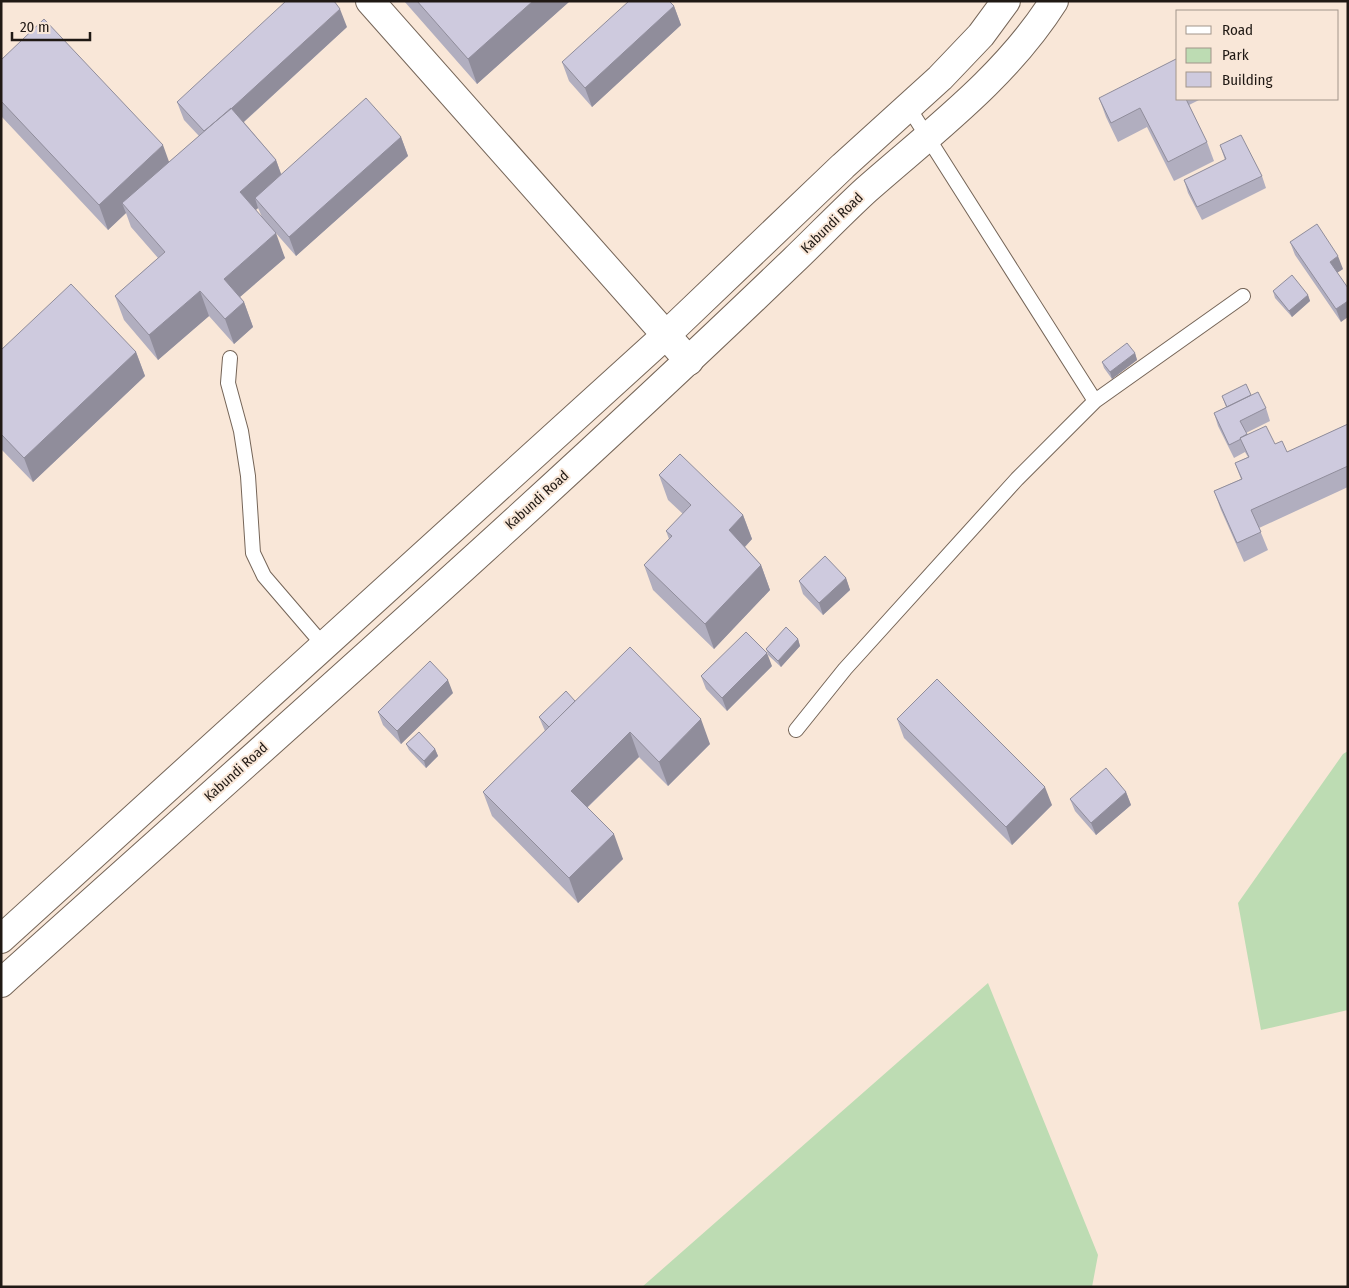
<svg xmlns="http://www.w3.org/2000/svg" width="1349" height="1288" font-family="'Fira Sans Condensed',sans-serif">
<rect width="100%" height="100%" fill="#f9e7d8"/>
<path fill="#bddcb3" d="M1348 751V1010L1261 1030 1238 903 1343 754Z
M988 983 1098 1255 1092 1287H642Z"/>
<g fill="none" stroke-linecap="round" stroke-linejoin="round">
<defs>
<path id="service" d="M909 108 1095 401
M230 358 228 383 241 431 248 476 253 553 264 576 325 647
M796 730 845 669 1017 479 1095 401 1243 296"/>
<path id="minor" d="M370 1 689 361"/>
<path id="tertiary" d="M1 939 666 335 843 166 940 78 981 35 1006 1
M1 983C267 744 536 508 793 261 818 237 841 213 866 190 933 131 1006 77 1054 1"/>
</defs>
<use href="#service" stroke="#756558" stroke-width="16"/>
<use href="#minor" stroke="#756558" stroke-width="30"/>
<use href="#tertiary" stroke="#756558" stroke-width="30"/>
<use href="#service" stroke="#fff" stroke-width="14"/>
<use href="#minor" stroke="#fff" stroke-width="28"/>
<use href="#tertiary" stroke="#fff" stroke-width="28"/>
</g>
<path fill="#b1aebf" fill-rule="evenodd" d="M404 1H570L477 84Z
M674 6 681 25 592 107 569 81 562 62Z
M347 27 244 122 276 160 281 174 401 137 408 156 296 256 267 223 285 258 240 297 244 302 253 327 234 344 209 316 158 360 124 320 115 296 158 258 131 227 126 213 108 230 1 116V60L169 162 199 136 184 120 177 102ZM258 208 262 217 256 210Z
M1099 98 1201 99 1189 105 1207 142 1214 161 1174 181 1147 127 1118 142 1106 117Z
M1220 145 1262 176 1266 188 1202 220 1188 193 1184 180 1225 160Z
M1290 242 1343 269 1337 273 1341 322 1295 255Z
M1273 291 1308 295 1310 301 1292 317 1275 298Z
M1 350 136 352 145 376 33 482 1 449Z
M1135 353 1137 360 1112 379 1104 368 1102 362Z
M1251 395 1266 408 1270 421 1246 433 1247 434 1275 444 1287 452 1348 424V487L1259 528 1268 550 1244 562 1221 510 1214 491 1241 479 1235 463 1248 457 1245 452 1234 458 1218 426 1214 413 1226 407 1222 396Z
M659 475 743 515 752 539 745 547 761 565 770 590 714 649 653 590 644 565 669 539 666 531 683 514 668 500Z
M846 578 850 590 823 615 803 594 799 581Z
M798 639 800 646 781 667 768 655 766 649Z
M772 666 727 711 706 689 701 676Z
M453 693 401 744 383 725 378 712Z
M576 701 710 744 668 786 639 757 587 808 623 859 578 903 492 816 483 792 545 731 539 717Z
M897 719 1052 805 1012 845 904 738Z
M406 744 435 749 438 756 426 768 409 750Z
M1126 792 1131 805 1096 835 1075 811 1070 799Z"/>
<path fill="#908d9b" d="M533 1H570L477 84 468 59Z
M674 6 681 25 592 107 585 88Z
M340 9 347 27 212 151 205 132Z
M401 137 408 156 296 256 289 237Z
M163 145 172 170 122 203 126 213 108 230 99 205Z
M276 160 285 185 255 198 258 208 249 216 240 192Z
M276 233 285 258 233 303 224 279Z
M1338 256 1343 269 1335 274 1330 262Z
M200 291 209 316 158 360 149 335Z
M1308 295 1310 301 1292 317 1289 311Z
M1348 301V317L1341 322 1336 309Z
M244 302 253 327 234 344 225 319Z
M136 352 145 376 33 482 24 458Z
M1135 353 1137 360 1112 379 1110 372Z
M743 515 752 539 738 554 729 530Z
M761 565 770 590 714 649 705 624Z
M846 578 850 590 823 615 819 603Z
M798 639 800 646 781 667 778 661Z
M767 653 772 666 727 711 722 698Z
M448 680 453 693 401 744 397 731Z
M701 719 710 744 668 786 659 762Z
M630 732 639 757 579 815 571 791Z
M435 749 438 756 426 768 424 761Z
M1045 787 1052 805 1012 845 1006 827Z
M1126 792 1131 805 1096 835 1091 823Z
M614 834 623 859 578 903 569 878Z"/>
<path fill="#cecade" stroke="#908d9b" d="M286 1H334L340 9 232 108 204 131 177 102Z
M417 1H533L468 59Z
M629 1H669L674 6 585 88 562 62Z
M44 19 163 145 99 205 1 101V60Z
M1178 58V99H1186L1207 142 1168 162 1140 108 1111 123 1099 98Z
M366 98 401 137 289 237 255 198Z
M231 108 276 160 240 192 276 233 224 279 244 302 225 319 200 291 149 335 115 296 165 252 122 203Z
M1241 135 1262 176 1197 207 1184 180 1226 159 1220 145Z
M1317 224 1338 256 1330 262 1348 288V301L1336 309 1290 242Z
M1292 275 1308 295 1289 311 1273 291Z
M71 284 136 352 24 458 1 434V350Z
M1127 343 1135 353 1110 372 1102 362Z
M1246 384 1251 395 1227 407 1222 396Z
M1258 392 1266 408 1240 421 1247 434 1240 438 1241 439 1229 445 1214 413Z
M1348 424V466L1251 510 1261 532 1237 543 1214 491 1242 479 1235 463 1249 457 1240 438 1266 426 1275 444 1282 441 1287 452Z
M680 454 743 515 729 530 761 565 705 624 644 565 672 536 666 531 691 505 659 475Z
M825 556 846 578 819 603 799 581Z
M786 627 798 639 778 661 766 649Z
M746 632 767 653 722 698 701 676Z
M630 647 701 719 659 762 630 732 571 791 614 834 569 878 483 792Z
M430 661 448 680 397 731 378 712Z
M937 679 1045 787 1006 827 897 719Z
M566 691 575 701 549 727 539 717Z
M419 732 435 749 424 761 406 744Z
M1106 768 1126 792 1091 823 1070 799Z"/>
<g text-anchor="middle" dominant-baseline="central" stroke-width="4" stroke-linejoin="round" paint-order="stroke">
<g font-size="14" fill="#201914" stroke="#f9e7d8">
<text transform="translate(832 223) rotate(-44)">Kabundi Road</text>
<text transform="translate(537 500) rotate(-42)">Kabundi Road</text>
<text transform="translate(236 772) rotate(-42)">Kabundi Road</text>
</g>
</g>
<rect width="1349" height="1288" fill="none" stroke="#201914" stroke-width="5"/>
<rect x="1176" y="10" width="162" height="90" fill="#f9e7d8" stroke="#a2958a"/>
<rect x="1186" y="26" width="25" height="8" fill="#ffffff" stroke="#a2958a"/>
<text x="1222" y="35" font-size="15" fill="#201914">Road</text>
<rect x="1186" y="48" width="25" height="15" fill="#bddcb3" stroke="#a2958a"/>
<text x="1222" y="60" font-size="15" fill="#201914">Park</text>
<rect x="1186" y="72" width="25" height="15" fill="#cecade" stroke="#a2958a"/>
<text x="1222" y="85" font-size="15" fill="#201914">Building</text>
<path d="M12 32v8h78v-8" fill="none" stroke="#201914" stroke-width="2.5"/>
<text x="20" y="32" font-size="15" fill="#201914" stroke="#f9e7d8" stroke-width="4" paint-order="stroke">20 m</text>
</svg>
